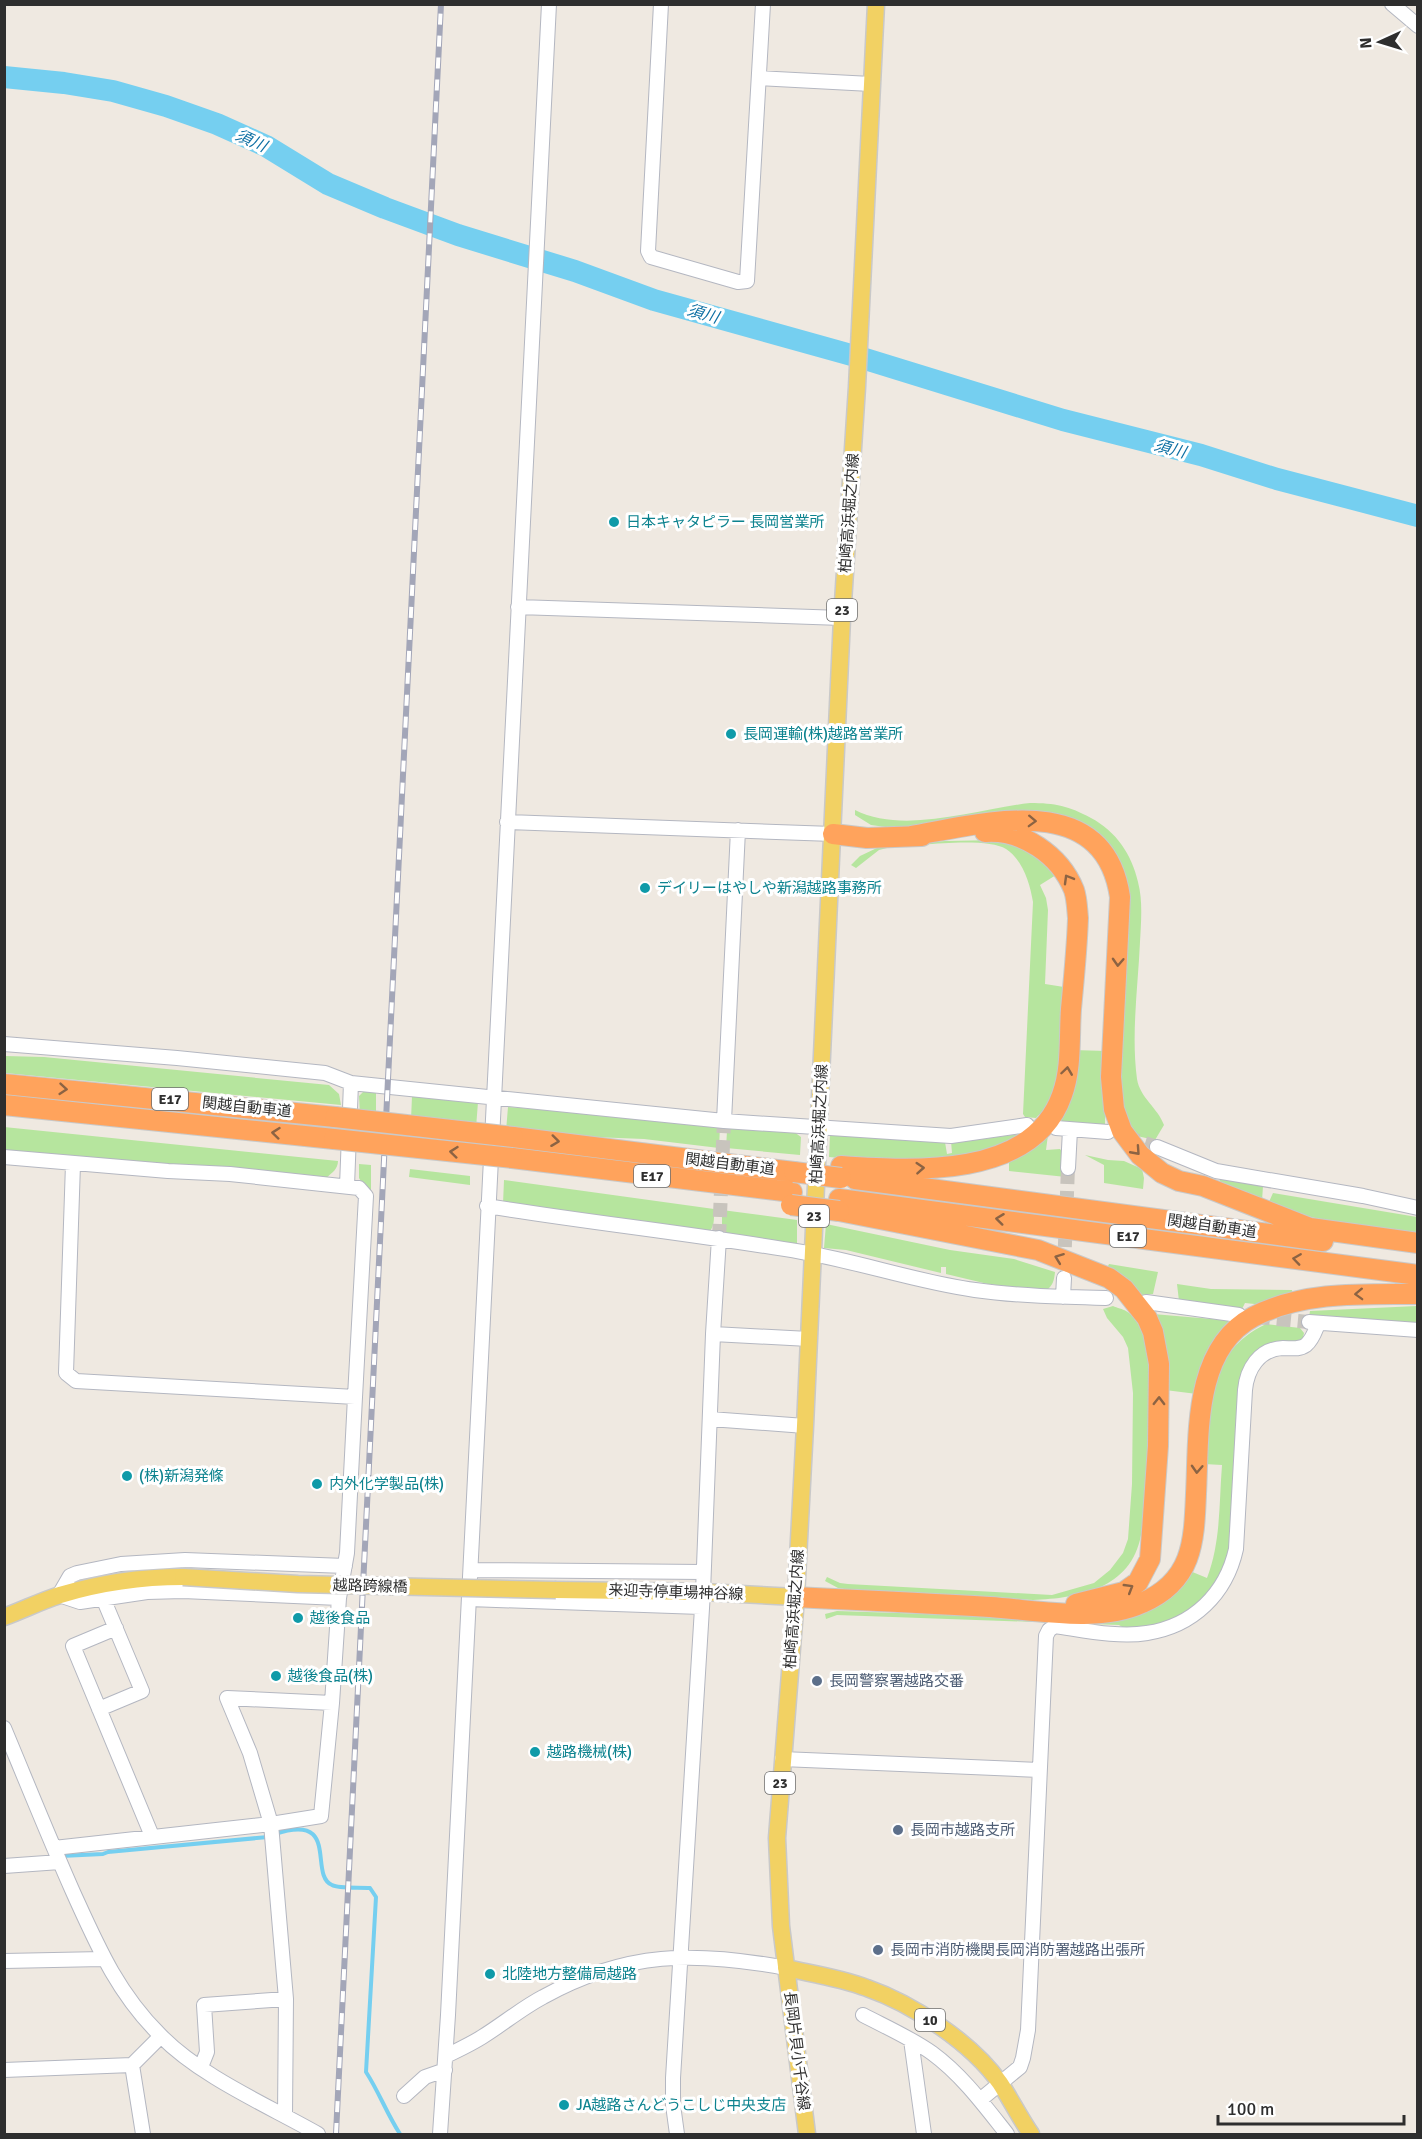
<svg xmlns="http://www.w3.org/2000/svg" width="1422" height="2139" font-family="Signika,'Noto Sans JP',sans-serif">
<rect width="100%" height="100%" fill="#efe9e1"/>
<path fill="#b6e59e" d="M1030 803C1055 803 1069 806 1091 818 1116 831 1132 855 1138 882 1143 901 1141 922 1140 942 1138 987 1131 1034 1137 1079 1140 1098 1158 1108 1164 1125L1155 1140 1137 1136 1129 1131 1119 1094 1125 903 1079 826 900 829 871 825 855 815V810C904 835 977 809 1030 803Z
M999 840C1023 845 1040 858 1056 875L1040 885 1046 898 1048 910 1045 984 1064 987C1062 1017 1063 1077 1048 1103 1046 1109 1040 1113 1036 1118L1025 1117 1023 1114 1033 902C1030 884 1023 860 1006 849 986 836 912 846 887 848L879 850 856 868 851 865 860 856 879 847 945 841Z
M1073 1050 1106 1051 1105 1126 1055 1123Z
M5 1056 44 1057 329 1085 339 1094 341 1105 5 1073Z
M364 1091H376V1116L360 1115 359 1096Z
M412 1096 478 1102 476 1128 411 1120Z
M508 1107 626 1116 720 1126 719 1148 644 1139 542 1135 506 1131Z
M732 1125 790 1129 801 1137 800 1155 726 1148 727 1131Z
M4 1127 338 1161C338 1169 332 1173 326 1178L5 1152Z
M833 1133 945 1142 947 1154 952 1153 951 1141C975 1142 997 1136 1021 1134L973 1157 896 1163 829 1157 830 1135Z
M1048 1135 1046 1150 1060 1149 1065 1156 1066 1177 1009 1171V1159C1026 1155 1036 1148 1048 1135Z
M1085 1155 1108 1160 1124 1161 1142 1169 1144 1178 1143 1189 1104 1183V1165Z
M359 1164 371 1165V1191H367L359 1178Z
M410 1169 470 1176V1185L409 1177Z
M1220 1178 1263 1186 1262 1201 1219 1186Z
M504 1180 714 1209C714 1219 715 1228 707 1234L503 1204Z
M1273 1193 1417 1217V1236C1367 1228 1316 1222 1268 1204Z
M722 1210 797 1220V1243L792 1246 729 1237 722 1227Z
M826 1224 950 1250 1014 1259 1055 1272C1054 1281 1053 1285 1046 1291L988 1284 946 1274V1267H941V1273L846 1250 824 1248Z
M1109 1264 1158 1272 1153 1294 1141 1295 1107 1268Z
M1177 1284 1211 1289 1292 1290 1293 1296 1264 1305 1245 1303 1242 1309 1179 1301Z
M1113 1306C1117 1308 1123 1309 1126 1311 1145 1322 1150 1359 1151 1378 1150 1414 1148 1449 1146 1484 1145 1501 1144 1518 1141 1535 1131 1589 1079 1598 1033 1600L851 1590 838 1588 825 1581 827 1577 840 1583 848 1584 1052 1595 1094 1583 1110 1570 1123 1553 1128 1539 1132 1484 1133 1393 1128 1348 1123 1337 1107 1318 1103 1309Z
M1417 1306V1323L1309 1317 1310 1311Z
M1153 1314 1235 1321C1207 1344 1201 1359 1197 1394L1165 1390Z
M1266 1324 1300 1328 1304 1333 1303 1338 1299 1343C1274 1343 1263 1341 1247 1362L1229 1560 1211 1592 1188 1613 1160 1625 1127 1630 1119 1625 837 1615 826 1619 825 1614 837 1611 1104 1620 1190 1571 1207 1578C1221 1542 1219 1502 1222 1465L1204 1464C1209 1407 1207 1352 1266 1324Z"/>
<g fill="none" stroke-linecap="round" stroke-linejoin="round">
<path stroke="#75cff0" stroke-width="4" d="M275 1834C341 1812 308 1875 332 1885 339 1889 360 1887 370 1888L376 1897 366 2072C379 2092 387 2114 400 2134
M61 1856 103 1854 108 1852 268 1837"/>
<path stroke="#75cff0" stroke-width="22" d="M4 77 64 83 113 91 166 106 217 124 266 146 328 184 385 208 458 235 575 271 654 300 862 358 1063 420 1201 455 1277 479 1418 516"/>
<path stroke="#c8c4bd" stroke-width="14" stroke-dasharray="14 7" stroke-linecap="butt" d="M1125 1137 1157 1147
M719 1238 724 1121
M1064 1268 1068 1168
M1256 1317 1308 1322"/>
<defs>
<path id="minor" d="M661 4 648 251 651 257 738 282 747 281 763 4
M1392 4 1418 26
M759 78 871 84
M518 607 842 618
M507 822 833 834
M4 1044 177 1058 325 1073 351 1083 724 1121 951 1136 1027 1125
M724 1121 738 830
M1056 1128 1108 1132
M1157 1147 1216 1171 1363 1196 1418 1208
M4 1157 168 1171 230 1174 359 1188 366 1196 355 1397
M1068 1168 1070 1130
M347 1186 351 1083
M487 1206C592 1223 697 1234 802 1252 860 1262 917 1282 975 1290 1018 1296 1062 1297 1106 1298
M1063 1297 1064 1278
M1146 1302 1239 1315
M1309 1322 1418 1330
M713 1334 809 1339
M710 1419 805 1426
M471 1570 703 1572
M339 1598 183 1591 147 1592 80 1602 59 1595 70 1576 77 1573 121 1564 185 1560 345 1566
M469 1599 701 1607
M116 1628 73 1646 152 1836
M99 1709 142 1691 103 1598
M4 1728C27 1783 49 1838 73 1892 98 1947 117 1992 160 2035 201 2077 267 2105 318 2134
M782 1759 1039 1770
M54 1848 271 1824 321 1816 332 1703 339 1598 347 1553 355 1397 76 1381 66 1373 73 1164
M4 1866 60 1862
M4 1961 103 1959
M863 2015C886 2027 911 2038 932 2053 962 2075 984 2105 1007 2134
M911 2040 924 2134
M446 2056C458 2050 471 2044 482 2037 503 2024 522 2008 543 1997 626 1951 695 1951 786 1968
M132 2065 143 2134
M201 2067 207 2052 204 2005 286 1999
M4 2070 132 2065 161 2036
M404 2096 425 2077 445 2070
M980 2100 1020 2067 1023 2058 1028 2030 1046 1636 1049 1630 1055 1626C1083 1630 1119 1638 1147 1633 1193 1626 1226 1594 1236 1549L1245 1390C1247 1369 1259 1349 1283 1348 1291 1348 1299 1350 1306 1345 1313 1339 1315 1331 1318 1324
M285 2115 286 1999 271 1824 250 1753 227 1698 332 1703
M440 2134 448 2015 549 4
M677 2134 673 2105V2078L703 1592 713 1334 719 1238"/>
<path id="major" d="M556 1590 703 1592 796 1597
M4 1617C23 1610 41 1601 60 1595 100 1583 141 1577 183 1577
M786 1968C813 1974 841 1978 867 1988 913 2004 972 2043 1000 2083 1011 2100 1020 2118 1031 2134
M807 2134 781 1926 777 1838 796 1597 805 1426 842 618 857 387 876 4"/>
<path id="highway" d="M833 834 867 838 922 836
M911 836C985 823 1104 789 1120 897L1111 1077 1114 1109 1122 1131 1140 1155 1162 1173 1179 1181 1203 1186 1310 1228 1418 1243
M4 1084 335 1117
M4 1105 334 1139
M513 1137 794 1172
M512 1158 792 1192
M841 1166C912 1171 1033 1179 1062 1095 1072 1068 1069 1037 1071 1009 1074 978 1077 948 1078 918 1077 908 1077 899 1074 890 1060 855 1022 829 985 832
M855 1179 1323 1241
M839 1199 1418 1275
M839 1211 1038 1250 1109 1278 1124 1289 1147 1318 1153 1332 1159 1364 1158 1446 1150 1559 1138 1582 1124 1592 1076 1604
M796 1597C860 1600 925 1603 990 1607 1036 1610 1099 1623 1142 1603 1193 1581 1194 1542 1196 1494 1199 1436 1193 1349 1253 1317 1303 1291 1363 1294 1418 1294"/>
</defs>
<use href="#minor" stroke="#b4b7c1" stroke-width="16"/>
<use href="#major" stroke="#c9c9c9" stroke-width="19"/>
<use href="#highway" stroke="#c9c9c9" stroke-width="22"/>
<use href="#minor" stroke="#fff" stroke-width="14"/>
<use href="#major" stroke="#f2d163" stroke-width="16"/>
<use href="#highway" stroke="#ffa35c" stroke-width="20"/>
<defs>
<path id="rail" d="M336 2134 441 4"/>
</defs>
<use href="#rail" stroke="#a3a6b8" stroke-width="6"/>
<use href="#rail" stroke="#fff" stroke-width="4" stroke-dasharray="11" stroke-linecap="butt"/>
<defs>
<path id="major-bridge" d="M183 1577 298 1584 556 1590"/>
<path id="highway-bridge" d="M335 1117 513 1137
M334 1139 512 1158
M794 1172 841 1178
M791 1205 839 1211"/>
</defs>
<use href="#major-bridge" stroke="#c9c9c9" stroke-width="19" stroke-linecap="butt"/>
<use href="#highway-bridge" stroke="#c9c9c9" stroke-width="22" stroke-linecap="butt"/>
<use href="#major-bridge" stroke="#f2d163" stroke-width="16"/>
<use href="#highway-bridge" stroke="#ffa35c" stroke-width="20"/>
</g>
<defs><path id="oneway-chevron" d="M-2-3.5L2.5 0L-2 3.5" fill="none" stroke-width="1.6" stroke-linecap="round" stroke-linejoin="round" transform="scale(1.5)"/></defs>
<g stroke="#8c6343">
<use href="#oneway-chevron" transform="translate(1032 821) rotate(2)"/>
<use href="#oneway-chevron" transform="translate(1068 879) rotate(-120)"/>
<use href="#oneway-chevron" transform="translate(1118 962) rotate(93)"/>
<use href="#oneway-chevron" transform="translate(1067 1071) rotate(-82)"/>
<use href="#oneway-chevron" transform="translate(63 1089) rotate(5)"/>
<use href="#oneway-chevron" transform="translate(276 1133) rotate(-174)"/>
<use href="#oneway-chevron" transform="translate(555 1141) rotate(7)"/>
<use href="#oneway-chevron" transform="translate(1136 1151) rotate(48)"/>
<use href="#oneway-chevron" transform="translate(454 1152) rotate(-174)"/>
<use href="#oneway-chevron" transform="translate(920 1168) rotate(-4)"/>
<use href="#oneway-chevron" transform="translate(1000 1219) rotate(-173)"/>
<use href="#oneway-chevron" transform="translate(1059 1258) rotate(-159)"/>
<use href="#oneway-chevron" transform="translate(1297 1259) rotate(-172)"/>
<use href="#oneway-chevron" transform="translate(1359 1294) rotate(178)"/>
<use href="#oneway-chevron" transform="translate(1159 1401) rotate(-89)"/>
<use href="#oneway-chevron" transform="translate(1197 1469) rotate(93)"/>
<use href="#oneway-chevron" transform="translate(1129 1588) rotate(-31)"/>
</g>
<g fill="#0f9aa8" stroke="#fff" stroke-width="2">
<circle cx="614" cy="522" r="6"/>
<circle cx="731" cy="734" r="6"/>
<circle cx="645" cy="888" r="6"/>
<circle cx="127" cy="1476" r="6"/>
<circle cx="317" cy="1484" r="6"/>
<circle cx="298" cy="1618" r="6"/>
<circle cx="276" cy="1676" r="6"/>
<circle cx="535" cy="1752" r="6"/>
<circle cx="490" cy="1974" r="6"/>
<circle cx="564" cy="2105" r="6"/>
</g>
<g fill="#5c6f8a" stroke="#fff" stroke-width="2">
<circle cx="817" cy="1681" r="6"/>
<circle cx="898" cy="1830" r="6"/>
<circle cx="878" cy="1950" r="6"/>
</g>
<g text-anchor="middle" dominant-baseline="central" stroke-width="6" stroke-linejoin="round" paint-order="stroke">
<g fill="#fff" stroke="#6d6d6d" stroke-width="1.5">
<rect x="827" y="599" width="30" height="22" rx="4.5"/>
<rect x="152" y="1088" width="36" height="22" rx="4.5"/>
<rect x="634" y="1165" width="36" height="22" rx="4.5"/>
<rect x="799" y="1205" width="30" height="22" rx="4.5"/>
<rect x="1110" y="1225" width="36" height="22" rx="4.5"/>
<rect x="765" y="1772" width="30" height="22" rx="4.5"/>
<rect x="915" y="2009" width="30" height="22" rx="4.5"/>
</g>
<g font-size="14" font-weight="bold" fill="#2e2e2e">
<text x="842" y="610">23</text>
<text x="170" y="1099">E17</text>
<text x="652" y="1176">E17</text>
<text x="814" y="1216">23</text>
<text x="1128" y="1236">E17</text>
<text x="780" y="1783">23</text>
<text x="930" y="2020">10</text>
</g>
<g font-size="15" fill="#2e2e2e" stroke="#fff">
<text transform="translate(849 513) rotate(-86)">柏崎高浜堀之内線</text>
<text transform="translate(247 1107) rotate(6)">関越自動車道</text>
<text transform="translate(819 1124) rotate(-87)">柏崎高浜堀之内線</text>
<text transform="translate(730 1164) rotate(7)">関越自動車道</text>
<text transform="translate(1212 1226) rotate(8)">関越自動車道</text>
<text transform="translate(370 1586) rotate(1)">越路跨線橋</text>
<text transform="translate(676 1592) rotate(2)">来迎寺停車場神谷線</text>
<text transform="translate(794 1609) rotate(-86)">柏崎高浜堀之内線</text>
<text transform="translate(797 2051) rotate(83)">長岡片貝小千谷線</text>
</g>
<g font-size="15" fill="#0d838f" stroke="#fff" text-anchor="start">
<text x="626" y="522">日本キャタピラー 長岡営業所</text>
<text x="743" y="734">長岡運輸(株)越路営業所</text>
<text x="657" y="888">デイリーはやしや新潟越路事務所</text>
<text x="139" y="1476">(株)新潟発條</text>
<text x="329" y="1484">内外化学製品(株)</text>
<text x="310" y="1618">越後食品</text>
<text x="288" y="1676">越後食品(株)</text>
<text x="547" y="1752">越路機械(株)</text>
<text x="502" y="1974">北陸地方整備局越路</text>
<text x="576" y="2105">JA越路さんどうこしじ中央支店</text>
</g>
<g font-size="15" fill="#4e5e75" stroke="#fff" text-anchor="start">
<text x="829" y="1681">長岡警察署越路交番</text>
<text x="910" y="1830">長岡市越路支所</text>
<text x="890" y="1950">長岡市消防機関長岡消防署越路出張所</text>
</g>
<g font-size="16" font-style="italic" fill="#0d6fa3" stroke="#fff">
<text transform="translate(251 141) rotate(24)">須川</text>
<text transform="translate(703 314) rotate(16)">須川</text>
<text transform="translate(1170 449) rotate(15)">須川</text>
</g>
</g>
<rect width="1422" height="2139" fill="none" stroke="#2e2e2e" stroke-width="12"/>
<g transform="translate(1380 42) rotate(266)" stroke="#ffffff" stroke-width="4.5" paint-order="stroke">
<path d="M0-4.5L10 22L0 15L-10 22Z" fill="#2e2e2e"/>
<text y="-9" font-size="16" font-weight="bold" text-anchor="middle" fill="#2e2e2e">N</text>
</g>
<path d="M1218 2115v9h186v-9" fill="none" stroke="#2e2e2e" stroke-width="3"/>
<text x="1227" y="2115" font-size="18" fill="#2e2e2e" stroke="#ffffff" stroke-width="4.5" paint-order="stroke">100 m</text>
</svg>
